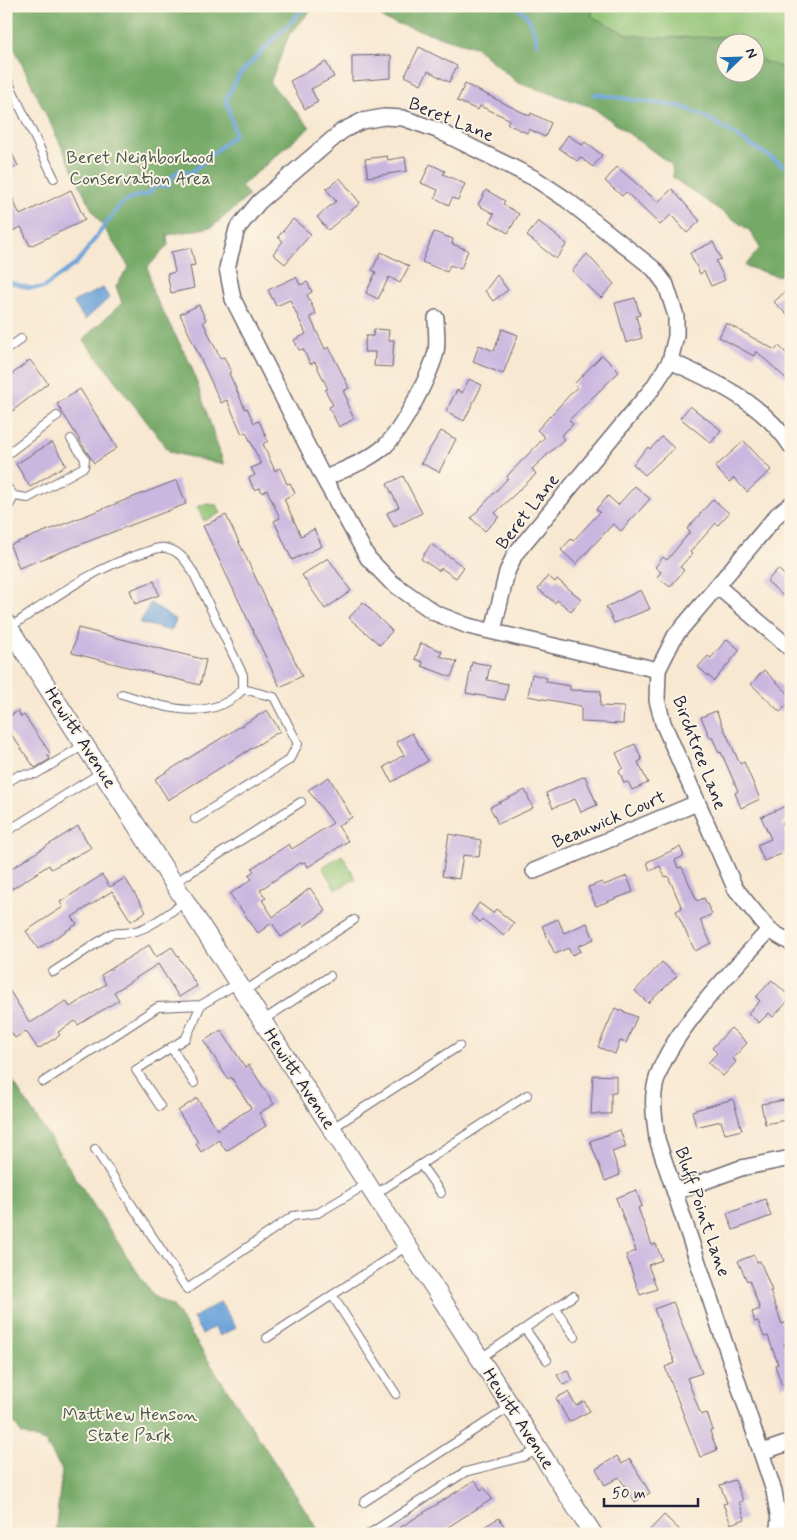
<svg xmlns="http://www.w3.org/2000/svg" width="797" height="1540" font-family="Mynerve,sans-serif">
<rect width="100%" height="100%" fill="#fcf5e5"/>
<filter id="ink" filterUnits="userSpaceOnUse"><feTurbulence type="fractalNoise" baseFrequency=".02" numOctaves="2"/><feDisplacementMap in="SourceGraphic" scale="10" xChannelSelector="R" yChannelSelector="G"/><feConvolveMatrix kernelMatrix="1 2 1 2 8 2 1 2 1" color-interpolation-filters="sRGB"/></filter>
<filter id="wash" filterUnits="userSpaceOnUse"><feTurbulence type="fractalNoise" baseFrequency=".0096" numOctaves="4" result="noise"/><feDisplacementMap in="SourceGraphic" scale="20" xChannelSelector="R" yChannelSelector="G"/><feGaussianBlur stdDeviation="1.12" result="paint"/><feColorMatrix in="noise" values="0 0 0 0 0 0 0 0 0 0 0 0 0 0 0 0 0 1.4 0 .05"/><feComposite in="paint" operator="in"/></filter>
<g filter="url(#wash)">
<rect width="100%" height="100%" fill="#f8e8d2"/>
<path fill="#90c375" stroke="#597258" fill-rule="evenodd" d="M423 6H791V196ZM724 42H754V72H724Z
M204 504 217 505 221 513 204 521 197 507Z
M342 855 356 878 336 890 322 867Z"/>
<path fill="#74a966" stroke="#4b6650" d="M6 6H315L289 35 270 83 310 127 241 186 249 196 212 227 167 235 168 245 148 267 153 293 191 365 224 465 170 452 83 339 122 303 116 286 129 267 91 208 6 31Z
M371 6H595L591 16 629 35 659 38 742 36 747 42H724V72H754L755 51 763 61 791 70V272L776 276 745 266 760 248 749 230 673 178 672 165 592 107 518 83 475 47 385 20Z
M6 1071 153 1296 173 1306 321 1534H55L62 1470 45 1442 22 1434 6 1412Z"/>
<path fill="#6ca3da" stroke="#47628a" d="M103 288 109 298 85 320 73 302Z
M150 603 176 620 171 631 140 623Z
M220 1302 236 1327 220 1336 214 1327 202 1334 193 1318Z"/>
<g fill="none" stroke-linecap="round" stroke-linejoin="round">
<path stroke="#6ca3da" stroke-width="4" d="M514 6C530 13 533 28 537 44
M594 94 683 107 706 117 791 170
M6 281 29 288H43L77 263 120 205 134 197 148 194 156 185 163 186 169 185 173 175 179 171 191 173 235 134 226 99 240 74 306 6"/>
</g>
<g id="blocks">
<path fill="#cab7e0" d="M419 47 457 66 449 82 428 71 421 84 405 76Z
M391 55V78L352 81V56Z
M326 62 334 77 311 89 318 102 305 109 290 81Z
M465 84 530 116 531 113 551 123 545 137 529 129 527 133 507 124 509 119 480 106 478 110 457 101Z
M568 135 582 145 585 142 602 155 593 167 580 157 577 161 559 148Z
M6 141 18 166 6 171Z
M387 156 388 160 405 157 407 171 368 177 365 159Z
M430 164 445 171 443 174 465 184 458 200 452 198 449 205 435 198 438 190 421 183Z
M617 167 658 202 672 189 700 221 687 233 671 215 660 225 626 192 622 196 605 181Z
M340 178 360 203 328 230 317 217 336 201 326 189Z
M6 184 20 215 71 190 85 220 30 246 21 227 6 234Z
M486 190 505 201 503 204 519 214 508 233 490 222 494 214 478 205Z
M293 219 311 234 285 264 273 254 283 241 278 237Z
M538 221 567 244 556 259 527 236Z
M434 232 453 239 452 244 468 250 461 269 450 265 447 272 422 262Z
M713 242 721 259 716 261 725 280 711 286 704 271 700 274 690 253Z
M191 248 195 265 190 266 194 288 171 293 167 274 175 272 171 252Z
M381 252 409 266 400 283 389 277 378 299 366 293 376 272 372 270Z
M587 254 614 284 601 298 572 271Z
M497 275 508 290 493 301 485 291Z
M296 277 300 285 307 282 312 292 307 295 316 314 310 317 325 349 329 347 349 388 343 391 348 401 346 402 354 419 339 427 329 407 333 405 325 390 328 389 315 362 310 364 303 349 299 350 294 340 306 334 290 300 276 306 268 290Z
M791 286V319L774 302Z
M635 298 640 315 636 316 642 338 626 343 615 303Z
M199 305 206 320 203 322 220 358 224 357 231 372 229 373 245 409 247 408 254 423 259 421 268 441 263 444 275 471 280 468 287 484 290 483 295 493 284 499 301 536 314 529 322 546 292 560 274 521 280 518 267 490 262 493 260 488 254 490 249 478 255 475 251 468 261 464 246 432 242 434 227 400 221 403 180 314Z
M726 323 775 350 779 346 791 358V383L756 351 754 356 719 337Z
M374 329 389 330 388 340H394L392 367 374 366 375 352H364L366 336H373Z
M502 329 518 335 503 374 473 362 479 345 494 351Z
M602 355 619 372 569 420 573 424 561 436 564 439 532 469 536 474 495 513 499 517 485 531 471 518 508 478 507 476 545 437 537 430 577 387 574 384Z
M30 360 48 383 6 416V379Z
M469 379 482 385 464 421 446 411 457 390 462 393Z
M80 389 117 448 94 463 57 404Z
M690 406 721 430 711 443 680 418Z
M441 431 456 439 439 472 421 463Z
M662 437 674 448 645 475 633 464 648 447 650 449Z
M744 441 771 470 747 492 734 478 729 482 715 467Z
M52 442 66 465 30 487 16 464Z
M403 476 422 513 394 527 387 513 399 507 387 484Z
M177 480 186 504 19 568 10 545Z
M635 486 650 499 621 531 613 524 576 564 561 550 571 539 573 541 600 512 596 509 608 496 618 505Z
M713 499 729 513 718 525 716 523 690 552 692 554 680 567 684 570 670 587 657 577 661 572 655 567 663 557 667 560 690 532 687 529Z
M226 515 302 676 280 687 203 526Z
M431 544 464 567 456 578 441 568 439 571 421 559Z
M328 558 351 591 325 609 302 575Z
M778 569 791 581V589L784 597 767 581Z
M548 576 555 582 557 579 581 599 571 611 557 600 555 603 538 589Z
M154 581 159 595 135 604 130 590Z
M641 590 650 609 614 623 606 607Z
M363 602 392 631 380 645 349 618Z
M78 628 206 660 200 685 72 653Z
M727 639 740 650 714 681 698 667 708 656 711 658Z
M421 643 442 651 440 656 457 662 451 677 422 666 423 662 415 659Z
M472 662 490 665 487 680 508 684 505 700 466 693Z
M764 670 791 696V701L780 712 751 684Z
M532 674 547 678 546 682 570 686V690L601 691 600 706 624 707 623 724 581 722V706L528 696Z
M267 710 280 731 168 800 155 779Z
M18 711 21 717 24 715 50 753 47 755 50 759 35 768 6 727V718Z
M716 711 740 764 744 762 760 799 741 808 735 793 738 791 721 752 719 753 712 737 710 738 701 717Z
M412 733 428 761 392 782 384 767 404 755 396 742Z
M635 744 642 760 638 762 648 783 632 790 628 782 624 783 619 771 623 768 616 753Z
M585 776 597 805 581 812 575 799 553 808 546 793Z
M329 777 352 817 338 826 348 841 308 867 305 862 298 864 260 890 266 898 262 900 273 917 310 888 326 911 304 926 302 923 281 937 272 923 258 933 230 894 252 879 248 875 254 871 252 868 289 844 292 849 333 823 308 790Z
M525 790 533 808 498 824 490 807Z
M788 805 791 819 782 823 791 843V850L764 861 757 845 771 839 761 817Z
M78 826 91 848 51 869 49 865 12 889 6 879V872Z
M449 834 481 840 479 857 463 855 459 879 442 876Z
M680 847 684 856 675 860 678 868 682 867 697 901 704 898 712 914 700 920 711 943 695 951 676 911 682 908 668 876 665 877 660 866 650 871 647 862Z
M102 875 110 887 125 878 146 912 131 921 112 891 72 917 77 924 38 949 26 931 63 907 60 902Z
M627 876 633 892 596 906 588 887 602 882 604 885Z
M479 903 493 913 496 909 514 923 504 936 482 919 480 922 471 915Z
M558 919 564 933 587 923 594 939 578 946 581 951 572 955 568 948 555 954 542 926Z
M149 945 156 957 172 947 197 986 179 997 158 964 114 992 119 1000 78 1025 75 1021 58 1032 60 1035 38 1049 26 1031 15 1038 6 1024V985L30 1023 66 1001 70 1007 106 984 101 975Z
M662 962 677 976 648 1003 635 991Z
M772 980 791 998 773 1017 769 1013 759 1023 748 1013 760 1001 756 997Z
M615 1008 637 1017 626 1043 620 1041 615 1054 598 1047Z
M731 1028 747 1043 733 1058 736 1062 723 1076 708 1063 717 1053 712 1048Z
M221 1030 245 1067 249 1065 274 1104 259 1113 266 1126 226 1151 219 1140 201 1152 196 1144 198 1142 178 1111 197 1098 217 1130 251 1108 231 1077 228 1079 204 1041Z
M593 1075 616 1076V1093H611V1114H591Z
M733 1099 742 1130 725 1134 721 1121 696 1127 692 1111Z
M791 1099V1117L785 1118 786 1120 765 1124 761 1104Z
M620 1130 626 1147 612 1152 620 1175 605 1181 590 1141Z
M636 1190 642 1206 638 1208 652 1245 656 1244 662 1260 648 1265 657 1289 640 1295 626 1255 636 1251 616 1198Z
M765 1199 771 1216 733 1230 727 1214Z
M754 1255 757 1262 760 1261 772 1291H770L782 1324 791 1321V1342L784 1344 791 1362V1382L782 1386 775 1365 778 1364 768 1336 764 1337 758 1321 755 1322 752 1312 760 1309 749 1280 747 1281 738 1261Z
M673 1302 702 1373 687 1378 701 1415 707 1413 713 1430 710 1431 717 1450 700 1457 665 1367 675 1363 654 1309Z
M567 1370 573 1380 563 1385 557 1375Z
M568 1392 576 1406 584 1401 590 1411 569 1422 556 1398Z
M617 1456 622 1464 630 1459 650 1493 635 1502 619 1477 605 1485 596 1469Z
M475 1480 481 1490 484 1487 492 1499 437 1534H390Z
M735 1480 743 1501 739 1502 745 1519 731 1524 723 1504 727 1503 720 1485Z
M664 1515 684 1534H646Z
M499 1518 509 1534H472Z"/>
</g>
</g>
<g filter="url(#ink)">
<use href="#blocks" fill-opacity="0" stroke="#6d6770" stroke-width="1"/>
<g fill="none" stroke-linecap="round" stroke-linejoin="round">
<defs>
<path id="service" d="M6 77 54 178
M6 350 21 339
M6 455 57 416
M6 486 14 496 6 512
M14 496 28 498 84 467 85 459 71 439
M9 628C52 599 96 566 146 552 152 550 159 547 165 548 179 550 186 561 193 572L243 675V689C211 725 161 706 122 694
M6 783 19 775 36 774 84 745
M195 819 289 760 298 744 274 697 243 689
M6 832 102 772
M174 883 301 802
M53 972 112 933C143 936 161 918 185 902
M243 992 354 920
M262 1021 330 976
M171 1047 194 1083
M43 1082 158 1007 201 1005 238 983
M160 1106 136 1070 186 1038 201 1005
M331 1129 459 1046
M95 1149 187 1289 293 1216 318 1213 367 1184
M421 1165 441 1193
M374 1195 527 1095
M332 1295 396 1394
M555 1308 575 1337
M525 1329 547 1360
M267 1338 407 1246
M479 1359 573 1296
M364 1502 510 1407
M369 1534 465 1472 523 1457 538 1450"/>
<path id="minor" d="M670 361C716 382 762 402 791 446
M324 479C344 469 368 461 385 446 402 430 430 375 436 352 438 342 436 328 436 318
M791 504 777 515 675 636 658 670 657 700 663 723 735 888 769 930 791 943
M717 586 791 649
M493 631 507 572 515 554 652 389 670 361 676 336V316L666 285 654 269 567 200 534 178 437 130 403 118 384 117 362 121 342 131 259 202 237 229 227 268 233 299 324 479 368 558 391 582 435 613 468 626 658 670
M534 871 697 803
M769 930C735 968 668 1034 656 1082 651 1100 655 1121 657 1139L774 1491 779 1520 777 1534
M675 1192 741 1168 791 1158
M762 1452 791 1442"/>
<path id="tertiary" d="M6 623 593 1534"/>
</defs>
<use href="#service" stroke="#6d6770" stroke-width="10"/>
<use href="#minor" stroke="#6d6770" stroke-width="18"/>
<use href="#tertiary" stroke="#6d6770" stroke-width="20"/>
<use href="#service" stroke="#fff" stroke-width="8"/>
<use href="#minor" stroke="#fff" stroke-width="15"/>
<use href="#tertiary" stroke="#fff" stroke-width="18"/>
</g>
</g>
<g text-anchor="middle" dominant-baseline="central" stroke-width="4" stroke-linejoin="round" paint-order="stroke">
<g font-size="18" fill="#22223b" stroke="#fcf5e5">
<text transform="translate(451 120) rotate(22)">Beret Lane</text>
<text transform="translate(528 512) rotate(-52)">Beret Lane</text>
<text transform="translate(80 738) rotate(57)">Hewitt Avenue</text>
<text transform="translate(699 753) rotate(69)">Birchtree Lane</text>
<text transform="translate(609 820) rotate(-23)">Beauwick Court</text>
<text transform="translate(299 1079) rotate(57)">Hewitt Avenue</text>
<text transform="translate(702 1212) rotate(71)">Bluff Point Lane</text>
<text transform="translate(518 1419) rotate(57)">Hewitt Avenue</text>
</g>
<g font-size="18" fill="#485a4f" stroke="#fcf5e5">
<text x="140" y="158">Beret Neighborhood<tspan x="140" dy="21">Conservation Area</tspan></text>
<text x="130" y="1415">Matthew Henson<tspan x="130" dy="21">State Park</tspan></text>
</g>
</g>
<rect width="797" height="1540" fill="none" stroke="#fcf5e5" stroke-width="25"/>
<g transform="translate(740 58) rotate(67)"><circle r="24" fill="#fcf5e5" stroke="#a5a1a1"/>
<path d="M0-4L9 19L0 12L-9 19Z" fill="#1f6fb2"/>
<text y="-8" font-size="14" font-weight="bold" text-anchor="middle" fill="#22223b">N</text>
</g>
<path d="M604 1498v8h94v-8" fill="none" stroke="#22223b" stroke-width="2.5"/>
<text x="612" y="1498" font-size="15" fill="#22223b" stroke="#fcf5e5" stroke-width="4" paint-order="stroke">50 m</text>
</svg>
